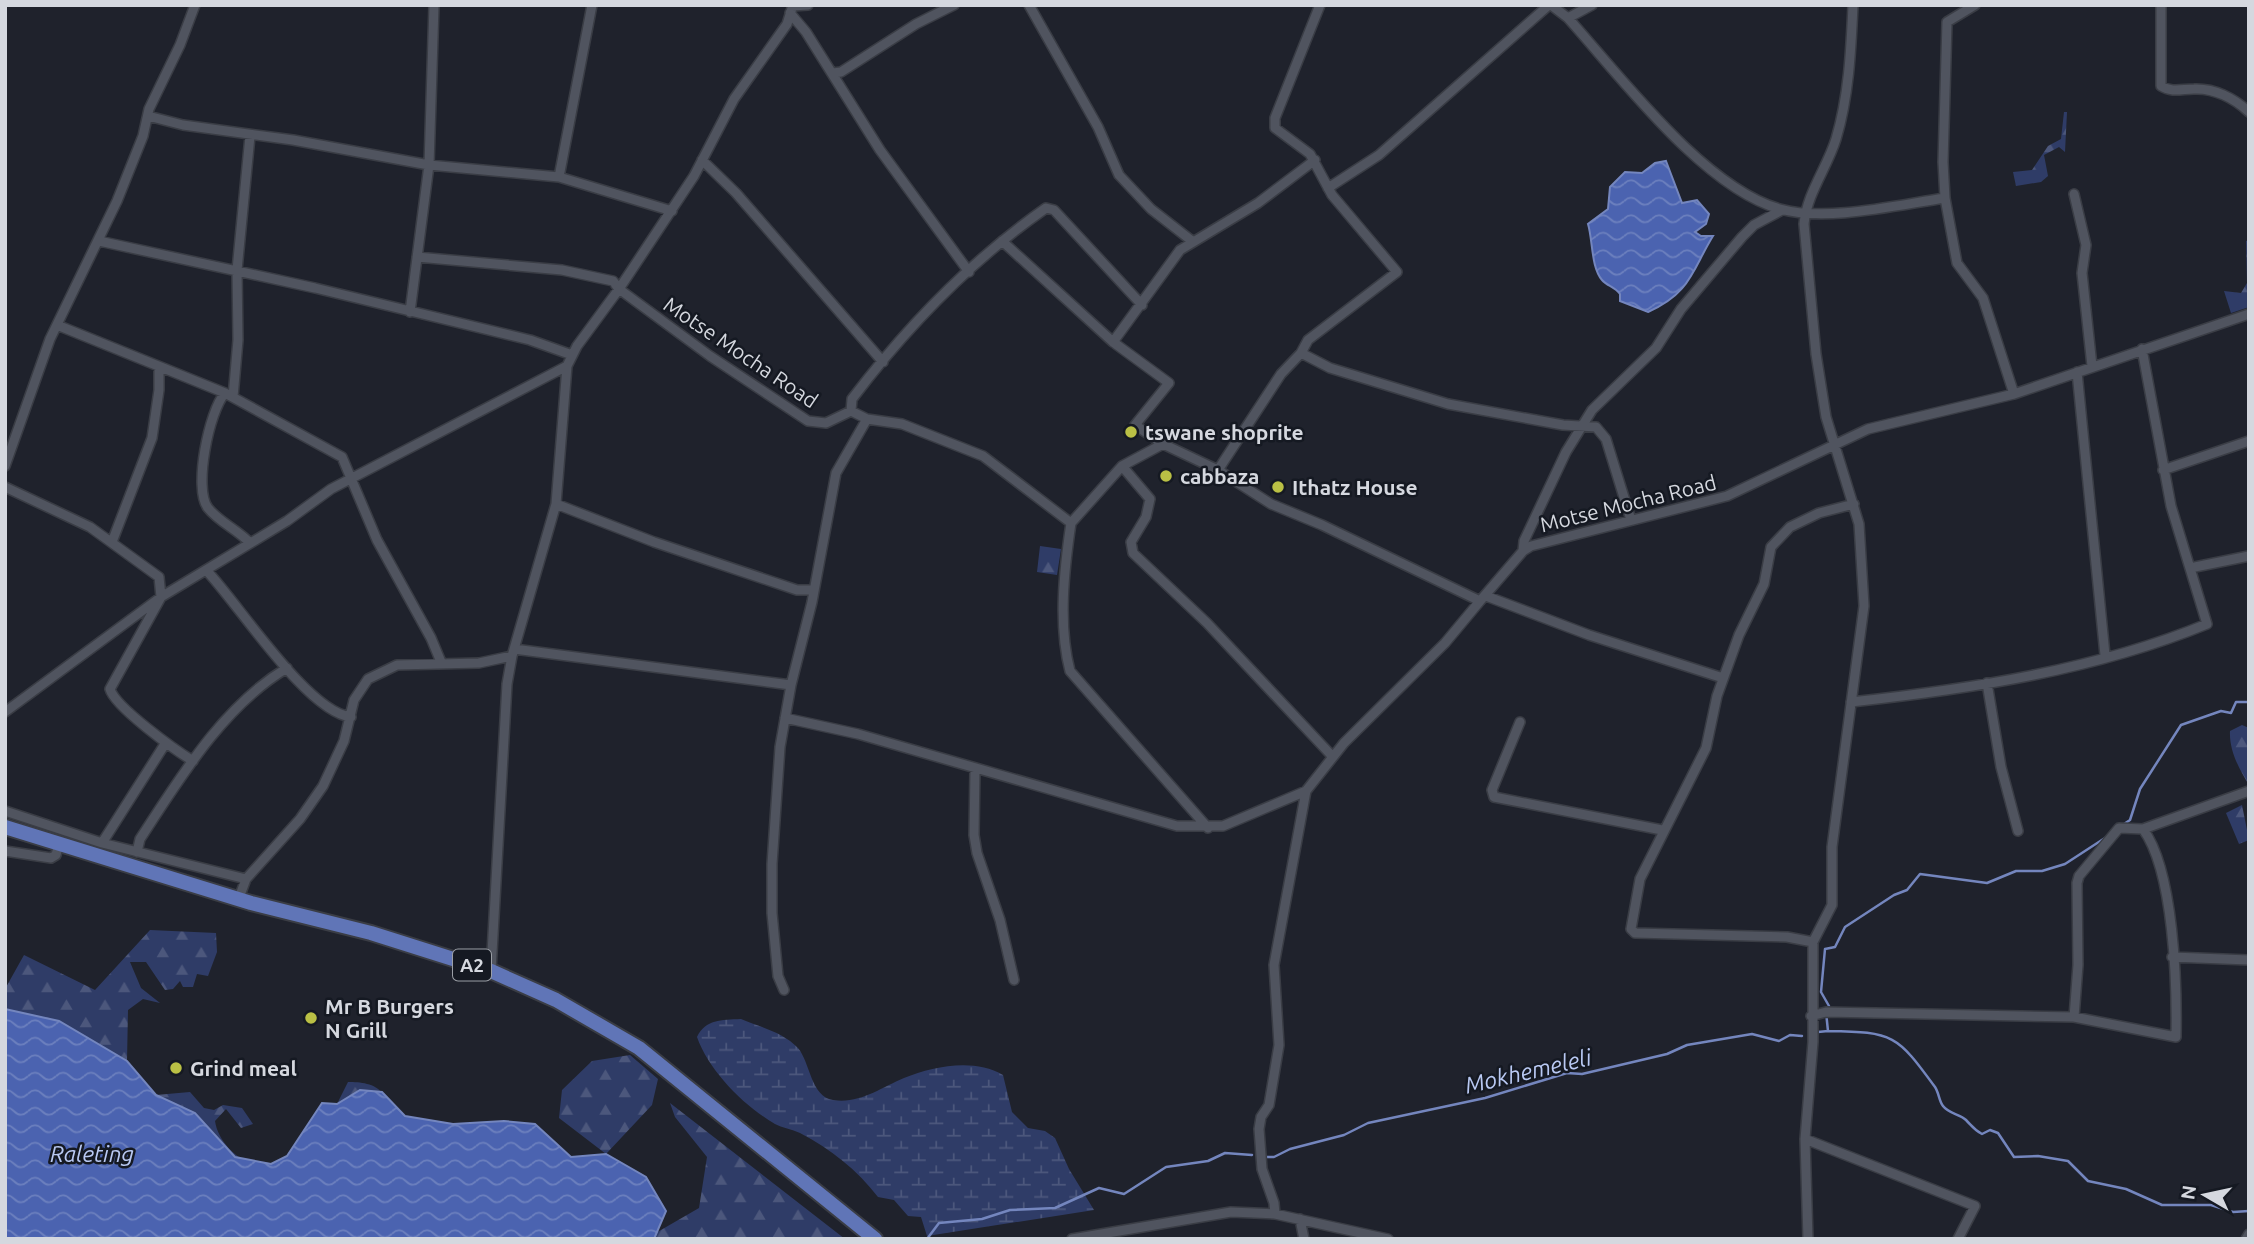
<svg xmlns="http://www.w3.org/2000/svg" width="2254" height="1244" font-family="Ubuntu,sans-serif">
<defs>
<pattern id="forest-firs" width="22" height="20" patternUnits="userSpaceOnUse" patternTransform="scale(1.75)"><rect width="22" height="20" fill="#2f3c67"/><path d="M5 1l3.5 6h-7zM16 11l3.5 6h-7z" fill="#4c577c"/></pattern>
<pattern id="wetland-marsh" width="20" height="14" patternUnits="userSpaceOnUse" patternTransform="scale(1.75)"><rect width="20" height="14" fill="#2f3c67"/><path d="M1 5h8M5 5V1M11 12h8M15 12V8" fill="none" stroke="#4c577c"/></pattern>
<pattern id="water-waves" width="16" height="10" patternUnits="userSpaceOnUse" patternTransform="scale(1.75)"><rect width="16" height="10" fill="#4b63b0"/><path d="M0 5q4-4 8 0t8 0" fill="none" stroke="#6c80be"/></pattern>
</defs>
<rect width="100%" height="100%" fill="#1f222c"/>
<path fill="url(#forest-firs)" d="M2064 112H2067L2065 152 2059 147 2044 155 2048 176 2041 182 2016 186 2013 172 2032 170 2048 146 2061 139Z
M2249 240V307L2231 313 2224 291 2241 293 2247 283 2246 241Z
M1040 546 1061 549 1057 575 1037 572Z
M2242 725 2249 728V785C2239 769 2229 750 2230 731Z
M2242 805 2249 840 2239 844 2226 813Z
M150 930 216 933 217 952 208 976 197 974 193 987H183L180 981 173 989 165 990 146 962H130L141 988 160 1003 143 999 128 1010 127 1061 156 1095 190 1092 204 1108 214 1110 223 1105 242 1108 253 1124 241 1128 226 1109 215 1121C219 1151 262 1183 288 1154 301 1139 311 1119 322 1103L337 1104 348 1082C360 1082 375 1083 383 1094 402 1119 409 1205 415 1239L269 1220 123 1059 59 1021 5 1009V989L24 955 95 990Z
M630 1055 658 1079 652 1105 606 1154 559 1118 562 1090 592 1061Z
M670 1103 845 1239H654V1234L699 1208 707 1157 675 1117Z"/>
<path fill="url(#wetland-marsh)" d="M741 1019C760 1027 783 1032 798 1048 810 1062 811 1097 833 1100 860 1104 880 1088 904 1078 934 1066 974 1058 1003 1075L1012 1112 1028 1128 1045 1131 1055 1138 1069 1169 1094 1210 927 1236 921 1217 908 1216 894 1200 878 1197C857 1170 831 1149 800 1133 792 1129 782 1128 775 1124 744 1106 709 1071 697 1037 706 1019 721 1020 741 1019Z"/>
<path fill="url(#water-waves)" stroke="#7486be" stroke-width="2" d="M1666 161 1682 203 1697 200 1709 214 1706 224 1695 232 1701 236H1713C1692 270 1691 293 1648 312L1620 301V294C1615 287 1607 286 1602 280 1591 267 1593 241 1588 224L1608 209 1610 187 1625 172 1642 173 1655 163Z
M5 1009 59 1021 127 1061 156 1095 195 1113 235 1157 271 1164 287 1156 322 1103 337 1104 360 1090 382 1092 405 1116 453 1124 504 1121 535 1124 571 1157 606 1154 646 1177 666 1211 654 1239H5Z"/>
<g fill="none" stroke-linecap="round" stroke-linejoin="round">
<path stroke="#7486be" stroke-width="2.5" d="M2124 824 2130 820 2140 789 2181 725 2221 711 2231 713 2236 702H2249
M1828 1031C1894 1032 1897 1035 1935 1087 1939 1093 1939 1101 1943 1106 1949 1114 1960 1114 1966 1120 1972 1126 1974 1130 1982 1134L1990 1130 1998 1133 2014 1157 2038 1156 2068 1161 2088 1181 2126 1189 2162 1205H2211L2233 1212 2249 1211
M1818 1032 1828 1031 1826 1012 1829 1006 1821 992 1825 949 1835 947 1845 927 1894 895 1907 890 1920 874 1987 883 2016 871H2042L2065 864 2108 836
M1263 1157H1274L1290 1149 1344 1135 1368 1123 1485 1098 1567 1073 1582 1074 1667 1054 1687 1045 1752 1034 1779 1041 1790 1035 1802 1036
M927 1239 939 1223 982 1219 1010 1210 1055 1208 1099 1188 1124 1194 1166 1167 1208 1161 1225 1153 1252 1155"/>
<defs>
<path id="street" d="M1029 5 1098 127 1119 175 1151 209 1192 241
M1551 5 1568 18C1621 77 1704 188 1780 209 1827 222 1897 205 1945 198
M1975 5 1947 22 1943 162 1945 198 1957 263 1983 298 2014 394
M2161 5V86C2172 93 2182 89 2194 89 2214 88 2234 98 2249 112
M792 6 808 5
M790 13 806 32 880 150 969 272
M1568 18 1592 5
M833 73 841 72 916 24 954 5
M148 116 183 125 293 140 429 165 559 177 672 211
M702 160 736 193 883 362
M559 177 592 5
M1328 188 1379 155 1549 5
M2074 194 2086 245 2082 273 2092 366
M99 241 315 288 530 340 572 355
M1002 241 1113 342 1180 250 1258 203 1315 160
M417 257 562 270 613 281 619 289 694 176 734 99 787 24 793 5
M410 312 429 165 434 5
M57 325 225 393 342 457 377 540 431 638 441 662
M1113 342 1169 383 1135 425 1163 444
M1301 353 1308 340 1397 272 1332 195 1310 154 1275 128V118L1320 5
M2077 372 2105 655
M225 393C209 411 193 489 208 508 219 522 238 530 250 543
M233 397 238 340 237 270 250 136
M851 411 852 399C906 328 973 259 1046 208L1054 210 1142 305
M5 466 50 339 117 201 143 136 149 109 180 45 195 5
M1122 466 1150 499 1146 517 1131 542 1133 553 1207 623 1333 757
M1218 470 1281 374 1301 353 1330 368 1448 404 1563 425 1596 427 1606 439 1631 520
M2163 470 2249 441
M5 487 90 527 159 577 161 597 110 689C115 707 175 750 193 761
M556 504 654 542 797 590H813
M1071 523C1064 570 1058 625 1070 671L1208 828
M112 542 152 438 159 390V368
M1523 551 1524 541 1566 452 1592 410 1656 348 1681 309 1742 237 1754 225 1782 210
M2190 568 2249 556
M206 570C238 603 307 712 351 717
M1486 596 1589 635 1723 678
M514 649 791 685
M1987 683 2001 767 2018 831
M1851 702C1971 689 2095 670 2207 624L2171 506 2142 349
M5 712 161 597 287 521 331 489 567 366
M785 718 858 734 1177 826H1223L1306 791 1344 743 1445 643 1480 601
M1520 722 1492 790 1494 797 1662 830
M975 769 974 835 977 853 1000 920 1014 980
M5 811 102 843 246 879
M2143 829 2249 791
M102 843 165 744
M5 851 51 858 56 855 59 843
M137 852 140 839C180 778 223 706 287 668
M239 898 246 879 300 819 323 786 344 741 354 700 368 679 397 665 479 663 512 656
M1813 942 1787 937 1635 933 1631 929 1640 879 1706 748 1717 696 1739 635 1764 584 1771 547 1790 527 1819 513 1854 504
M2172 957 2249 960
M491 971 507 684 512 656 556 504 567 366 577 346 619 289 710 356 808 421 826 423 851 411 867 419 902 424 983 456 1071 523 1122 466 1163 444 1218 470 1271 504 1322 525 1480 601 1523 551 1531 546 1727 496 1868 429 2014 394 2249 314
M784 990 778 976 772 913V864L780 747 791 685 812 602 836 473 867 419
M1811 1016 1826 1012 2074 1017 2176 1037C2177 984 2174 871 2143 829L2119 828 2079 876 2077 883 2078 965 2074 1017
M1805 1139 1975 1206 1958 1239
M1275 1214 1274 1203 1262 1169 1259 1129 1261 1117 1269 1105 1279 1045 1274 965 1306 791
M1300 1219 1304 1239
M1072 1239 1231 1212 1275 1214 1388 1239
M1808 1239 1805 1139 1813 1042V942L1832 905V847L1864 606 1859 524 1826 417 1816 354 1804 224C1807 193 1827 168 1836 139 1849 96 1851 49 1853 5
M2246 1239 2249 1234"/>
<path id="primary" d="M5 827 251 903 371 933 491 971 556 1000 639 1048 875 1239"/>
</defs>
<use href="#street" stroke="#3a3d45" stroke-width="12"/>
<use href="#primary" stroke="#3a3d45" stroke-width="18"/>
<use href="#street" stroke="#50545f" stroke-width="9"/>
<use href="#primary" stroke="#6075b7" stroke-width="14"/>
</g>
<g fill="#bac045" stroke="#151922" stroke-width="2.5">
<circle cx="1131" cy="432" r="7"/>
<circle cx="1166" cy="476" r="7"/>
<circle cx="1278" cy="487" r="7"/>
<circle cx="311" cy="1018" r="7"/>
<circle cx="176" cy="1068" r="7"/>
</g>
<g text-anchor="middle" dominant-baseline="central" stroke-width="5" stroke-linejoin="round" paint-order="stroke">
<rect fill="#151922" stroke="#9b9fa6" stroke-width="2" x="453" y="949.5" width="38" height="31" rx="5"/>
<g font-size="19" font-weight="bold" fill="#d5d8df">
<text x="472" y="965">A2</text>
</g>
<g font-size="21" fill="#d5d8df" stroke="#151922">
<text transform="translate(741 352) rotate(34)">Motse Mocha Road</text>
<text transform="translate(1628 503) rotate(-14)">Motse Mocha Road</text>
</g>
<g font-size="21" font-weight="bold" fill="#d5d8df" stroke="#151922" text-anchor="start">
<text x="1145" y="432">tswane shoprite</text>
<text x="1180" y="476">cabbaza</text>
<text x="1292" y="487">Ithatz House</text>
<text x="325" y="1006">Mr B Burgers<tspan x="325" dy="24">N Grill</tspan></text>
<text x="190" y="1068">Grind meal</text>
</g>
<g font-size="23" font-style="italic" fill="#b9c9f3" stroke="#151922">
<text transform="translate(1528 1071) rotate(-13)">Mokhemeleli</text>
<text x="92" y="1153">Raleting</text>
</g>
</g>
<rect width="2254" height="1244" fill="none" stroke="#d5d8df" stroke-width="14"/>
<g transform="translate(2205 1195) rotate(279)" stroke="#151922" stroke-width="5" paint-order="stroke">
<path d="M0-5L12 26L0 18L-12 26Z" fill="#d5d8df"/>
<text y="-10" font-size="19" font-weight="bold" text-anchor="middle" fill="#d5d8df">N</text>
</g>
</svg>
